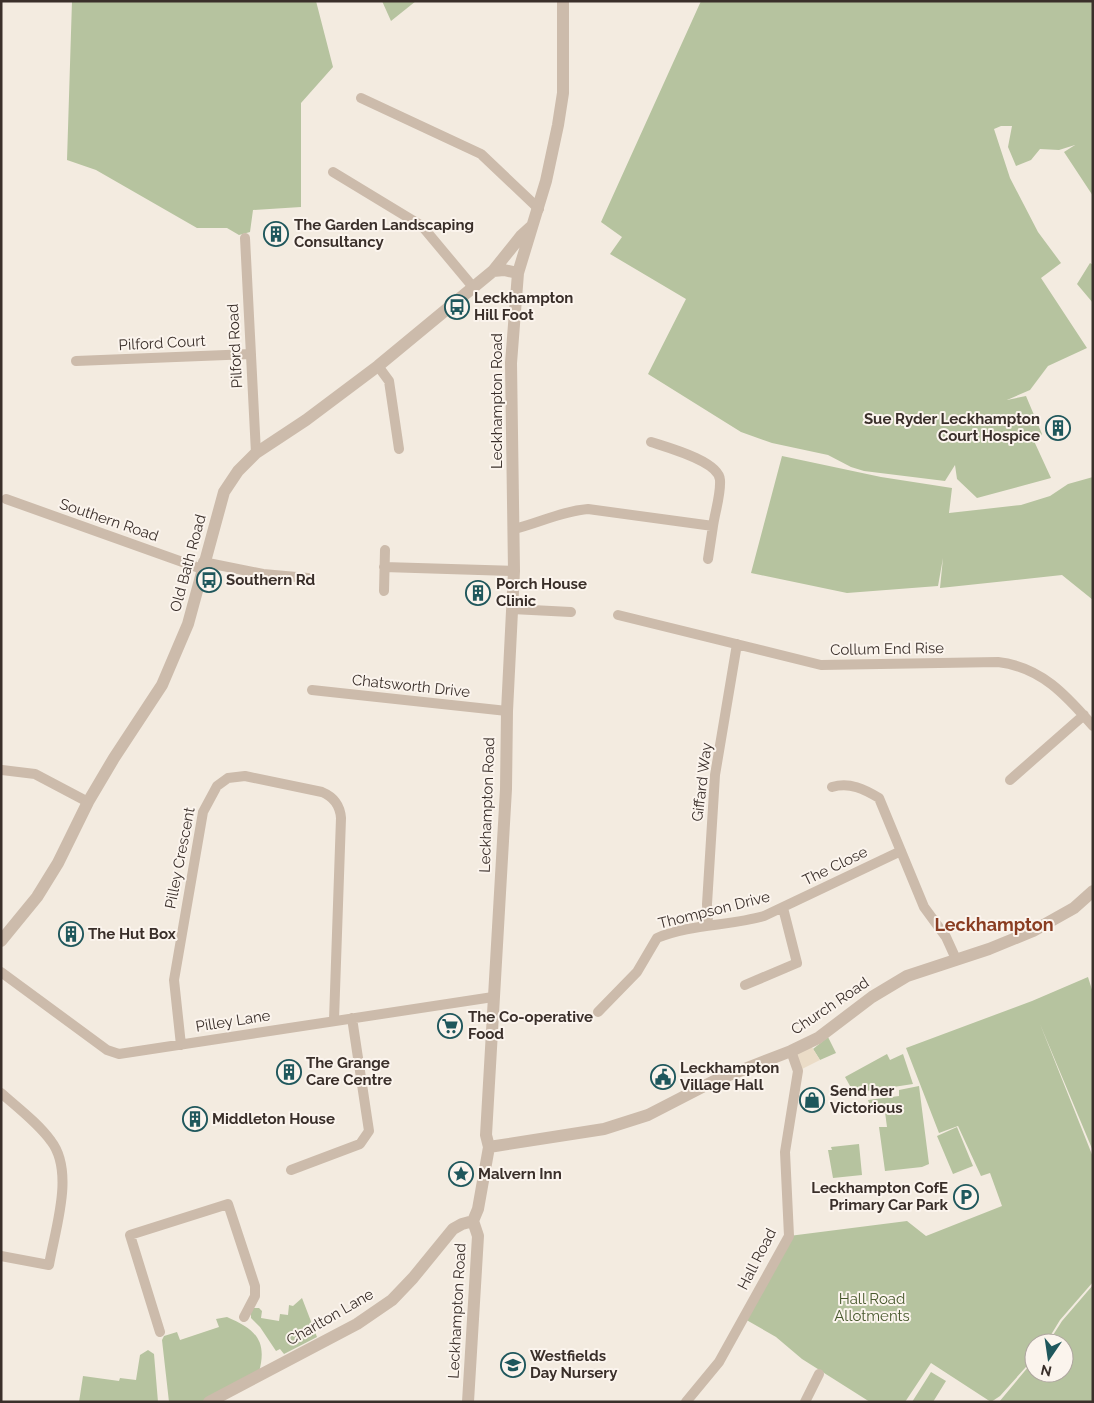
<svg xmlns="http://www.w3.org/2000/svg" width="1094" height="1403" font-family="Raleway,sans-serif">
<rect width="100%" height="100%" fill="#f3ebe0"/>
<path fill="#b6c39f" d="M72 1H316L333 67 301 103V207L253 210 250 232 239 235 227 228H197L96 170 67 160Z
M382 1H416L391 21Z
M701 1H1093V196L1064 152 1075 145 1059 150 1040 149 1031 160 1016 166 1008 147 1012 126H1001L994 129 1010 178 1038 232 1061 263 1041 278 1087 348 1048 366 1030 390 1007 400 1026 396 1042 434 1040 438 1034 441 1051 478 977 498 957 479 955 465 945 481 864 471 851 467 828 455 772 443 741 432 648 374 686 299 610 254 622 237 601 222Z
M1090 263 1093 265V303L1077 284Z
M782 456 881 477 952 488 949 513 1021 505 1050 496 1068 484 1093 477V600L1062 575 940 588 943 558 938 586 847 593 751 573Z
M1088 977 1093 993V1151L1040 1024 1093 1157V1282L1060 1320 1046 1343H1034V1358L1000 1396 991 1402 931 1363 905 1402H870L802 1359 776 1337 743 1318 789 1236 907 1221 926 1236 1002 1206 990 1173 981 1176 958 1126 939 1133 906 1048 1032 1001Z
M828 1037 836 1053 820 1060 813 1049Z
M887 1054 890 1060 903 1054 913 1084 854 1093 845 1077Z
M919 1086 929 1164 922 1167 885 1171 879 1127H887L884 1105 870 1106 868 1100 899 1096V1090Z
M957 1127 973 1166 953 1174 937 1136Z
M859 1144 862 1175 833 1178 828 1150H832L831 1147Z
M1093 1285V1402H999L1034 1360V1373H1064V1343H1048L1062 1321Z
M302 1298 317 1337 284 1354 280 1349 276 1351 260 1327 251 1318V1308H259L262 1311 261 1318 279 1321 280 1314 288 1315 289 1305 293 1306Z
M227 1317C254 1329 268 1339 259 1372L203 1402H169L162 1340 164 1336 177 1332 180 1340 219 1327 216 1319Z
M148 1350 154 1354 158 1402H79L83 1376 119 1381 120 1378 136 1380 140 1355Z
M931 1372 946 1381 933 1402H912Z"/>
<path fill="#ebdcc7" d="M810 1044 820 1060 798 1071 796 1055Z"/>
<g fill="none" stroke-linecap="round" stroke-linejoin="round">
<path stroke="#ccbbab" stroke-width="10" d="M361 98 481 154 539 209
M333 172 422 226 473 287
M245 238 256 453
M76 361 251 354
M378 366 389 381 399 449
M651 442C666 447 719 461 720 480 721 494 715 512 713 526
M6 499 202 569
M514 529C539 523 562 511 588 509L713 526 708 559
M203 562 263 574 308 578
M384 567 514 571
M384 591 385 550
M512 609 571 612
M618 615 821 665 998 662C1041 667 1066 695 1093 726
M312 690 507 711
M2 770 35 774 88 802
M1010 780 1084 715
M832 787C850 782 864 789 879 798L924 907 946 937 956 959
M708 925 707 904 715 775 737 644
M1 972 107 1050 119 1054 493 997
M745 985 797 963 783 908
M598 1012 637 972 657 938C690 924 729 926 764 916L901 851
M181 1045 174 980 203 812 217 786 228 778 245 776 322 792C334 797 340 805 341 818L334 1020
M1 1093C18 1108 38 1123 51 1141 75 1172 55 1229 49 1265L1 1256
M291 1170 360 1144 369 1131 352 1018
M160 1332 130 1235 228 1204 255 1286V1296L244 1317
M686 1402 719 1362 789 1236 785 1152 798 1071 791 1051
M805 1402 819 1374"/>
<path stroke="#ccbbab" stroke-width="12" d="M493 271 521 236 532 226
M1 941 37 897 58 863 88 802 114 758 162 685 188 624 224 492 238 471 256 453 306 420 378 366 493 271 504 270 518 273
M489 1147 604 1129 648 1115 714 1081 791 1051 818 1038 872 997 907 976 989 949 1033 931 1074 908 1093 891
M209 1402 357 1324 392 1300 413 1278 453 1229 462 1224 473 1221
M468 1402 478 1236 473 1221 478 1209 489 1147 486 1135 506 789 507 711 514 571 511 363 518 273 546 181 558 125 563 93V1"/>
</g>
<defs>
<symbol id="building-ring" viewBox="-11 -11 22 22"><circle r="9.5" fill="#fbf4ed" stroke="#1f575c" stroke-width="1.5"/><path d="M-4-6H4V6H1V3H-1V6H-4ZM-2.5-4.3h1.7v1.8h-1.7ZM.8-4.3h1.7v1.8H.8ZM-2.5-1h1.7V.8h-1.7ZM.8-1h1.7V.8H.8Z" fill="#1f575c"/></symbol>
<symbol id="bus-ring" viewBox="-11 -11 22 22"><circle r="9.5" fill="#fbf4ed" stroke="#1f575c" stroke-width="1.5"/><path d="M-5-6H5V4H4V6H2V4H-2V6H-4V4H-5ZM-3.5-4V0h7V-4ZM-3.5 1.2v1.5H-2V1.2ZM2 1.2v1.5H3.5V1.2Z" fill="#1f575c"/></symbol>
<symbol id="supermarket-ring" viewBox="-11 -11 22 22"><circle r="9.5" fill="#fbf4ed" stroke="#1f575c" stroke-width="1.5"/><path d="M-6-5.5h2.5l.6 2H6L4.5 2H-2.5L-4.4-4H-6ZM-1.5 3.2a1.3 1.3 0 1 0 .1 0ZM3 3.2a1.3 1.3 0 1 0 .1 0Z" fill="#1f575c"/></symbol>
<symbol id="civic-ring" viewBox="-11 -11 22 22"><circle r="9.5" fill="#fbf4ed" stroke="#1f575c" stroke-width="1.5"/><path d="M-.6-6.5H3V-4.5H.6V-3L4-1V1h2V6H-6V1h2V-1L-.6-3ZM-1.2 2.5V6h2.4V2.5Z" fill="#1f575c"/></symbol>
<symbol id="shop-ring" viewBox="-11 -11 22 22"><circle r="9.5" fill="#fbf4ed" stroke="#1f575c" stroke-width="1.5"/><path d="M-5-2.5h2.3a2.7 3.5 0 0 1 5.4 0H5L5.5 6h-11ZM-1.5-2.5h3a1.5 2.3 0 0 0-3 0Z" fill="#1f575c"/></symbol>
<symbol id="sight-ring" viewBox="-11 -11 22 22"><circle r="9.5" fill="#fbf4ed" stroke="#1f575c" stroke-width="1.5"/><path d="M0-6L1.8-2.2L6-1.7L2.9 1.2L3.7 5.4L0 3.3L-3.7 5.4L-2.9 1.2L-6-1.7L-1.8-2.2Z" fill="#1f575c"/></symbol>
<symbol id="parking-ring" viewBox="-11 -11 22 22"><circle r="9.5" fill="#fbf4ed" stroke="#1f575c" stroke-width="1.5"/><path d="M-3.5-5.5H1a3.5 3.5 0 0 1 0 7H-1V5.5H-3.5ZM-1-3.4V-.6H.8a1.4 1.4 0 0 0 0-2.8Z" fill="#1f575c"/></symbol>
<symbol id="school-ring" viewBox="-11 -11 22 22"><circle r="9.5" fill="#fbf4ed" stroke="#1f575c" stroke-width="1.5"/><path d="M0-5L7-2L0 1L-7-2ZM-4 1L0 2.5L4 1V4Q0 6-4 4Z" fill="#1f575c"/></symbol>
</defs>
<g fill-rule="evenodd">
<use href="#building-ring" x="262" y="220" width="28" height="28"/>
<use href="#bus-ring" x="443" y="293" width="28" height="28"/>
<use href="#building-ring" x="1044" y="414" width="28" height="28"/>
<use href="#bus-ring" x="195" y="566" width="28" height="28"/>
<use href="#building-ring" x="464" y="579" width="28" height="28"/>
<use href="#building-ring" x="57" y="920" width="28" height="28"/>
<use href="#supermarket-ring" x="436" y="1012" width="28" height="28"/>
<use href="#building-ring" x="275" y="1058" width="28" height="28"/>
<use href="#civic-ring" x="649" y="1063" width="28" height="28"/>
<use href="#shop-ring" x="798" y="1086" width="28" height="28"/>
<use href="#building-ring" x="181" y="1105" width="28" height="28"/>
<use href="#sight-ring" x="447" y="1160" width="28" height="28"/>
<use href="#parking-ring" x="952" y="1183" width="28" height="28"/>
<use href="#school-ring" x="499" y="1351" width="28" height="28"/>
</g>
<g text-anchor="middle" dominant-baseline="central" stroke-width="4" stroke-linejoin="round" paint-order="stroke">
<g font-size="15" font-weight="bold" fill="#3a2f2a" stroke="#fbf4ed" text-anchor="start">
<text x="294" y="225">The Garden Landscaping<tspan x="294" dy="17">Consultancy</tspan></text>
<text x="474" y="298">Leckhampton<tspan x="474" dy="17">Hill Foot</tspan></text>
<text x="1040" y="419" text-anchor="end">Sue Ryder Leckhampton<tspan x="1040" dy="17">Court Hospice</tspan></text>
<text x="226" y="580">Southern Rd</text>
<text x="496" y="584">Porch House<tspan x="496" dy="17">Clinic</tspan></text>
<text x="88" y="934">The Hut Box</text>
<text x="468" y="1017">The Co-operative<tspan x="468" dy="17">Food</tspan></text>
<text x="306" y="1063">The Grange<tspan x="306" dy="17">Care Centre</tspan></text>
<text x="680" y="1068">Leckhampton<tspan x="680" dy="17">Village Hall</tspan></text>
<text x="830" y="1091">Send her<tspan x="830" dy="17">Victorious</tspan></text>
<text x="212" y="1119">Middleton House</text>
<text x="478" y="1174">Malvern Inn</text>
<text x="948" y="1188" text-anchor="end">Leckhampton CofE<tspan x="948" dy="17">Primary Car Park</tspan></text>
<text x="530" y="1356">Westfields<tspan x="530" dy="17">Day Nursery</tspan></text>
</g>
<g font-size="15" fill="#3a2f2a" stroke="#fbf4ed">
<text transform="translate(162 343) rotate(-3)">Pilford Court</text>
<text transform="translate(235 346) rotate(-93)">Pilford Road</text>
<text transform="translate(497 401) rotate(-90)">Leckhampton Road</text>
<text transform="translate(109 520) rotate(19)">Southern Road</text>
<text transform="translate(188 563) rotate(-75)">Old Bath Road</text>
<text transform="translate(887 649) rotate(-1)">Collum End Rise</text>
<text transform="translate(411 686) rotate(6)">Chatsworth Drive</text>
<text transform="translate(702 782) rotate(-83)">Giffard Way</text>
<text transform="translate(487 805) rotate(-88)">Leckhampton Road</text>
<text transform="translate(180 858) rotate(-79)">Pilley Crescent</text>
<text transform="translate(835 866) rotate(-26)">The Close</text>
<text transform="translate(714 910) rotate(-14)">Thompson Drive</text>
<text transform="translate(830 1006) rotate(-34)">Church Road</text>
<text transform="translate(233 1021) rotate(-9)">Pilley Lane</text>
<text transform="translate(757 1259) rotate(-63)">Hall Road</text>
<text transform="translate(457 1311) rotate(-87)">Leckhampton Road</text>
<text transform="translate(330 1317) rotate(-30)">Charlton Lane</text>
</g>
<g font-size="15" fill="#48592e" stroke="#fbf4ed">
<text x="872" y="1299">Hall Road<tspan x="872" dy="17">Allotments</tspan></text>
</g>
<g font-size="18" font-weight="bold" fill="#8a3d22" stroke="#fbf4ed">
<text x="994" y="924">Leckhampton</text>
</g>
</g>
<rect width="1094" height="1403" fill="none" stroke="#3a2f2a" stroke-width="5"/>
<g transform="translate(1049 1358) rotate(193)"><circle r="24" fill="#fbf4ed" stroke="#aea59f"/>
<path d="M0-4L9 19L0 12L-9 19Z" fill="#1f575c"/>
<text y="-8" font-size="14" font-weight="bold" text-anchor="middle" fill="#3a2f2a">N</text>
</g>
</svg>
